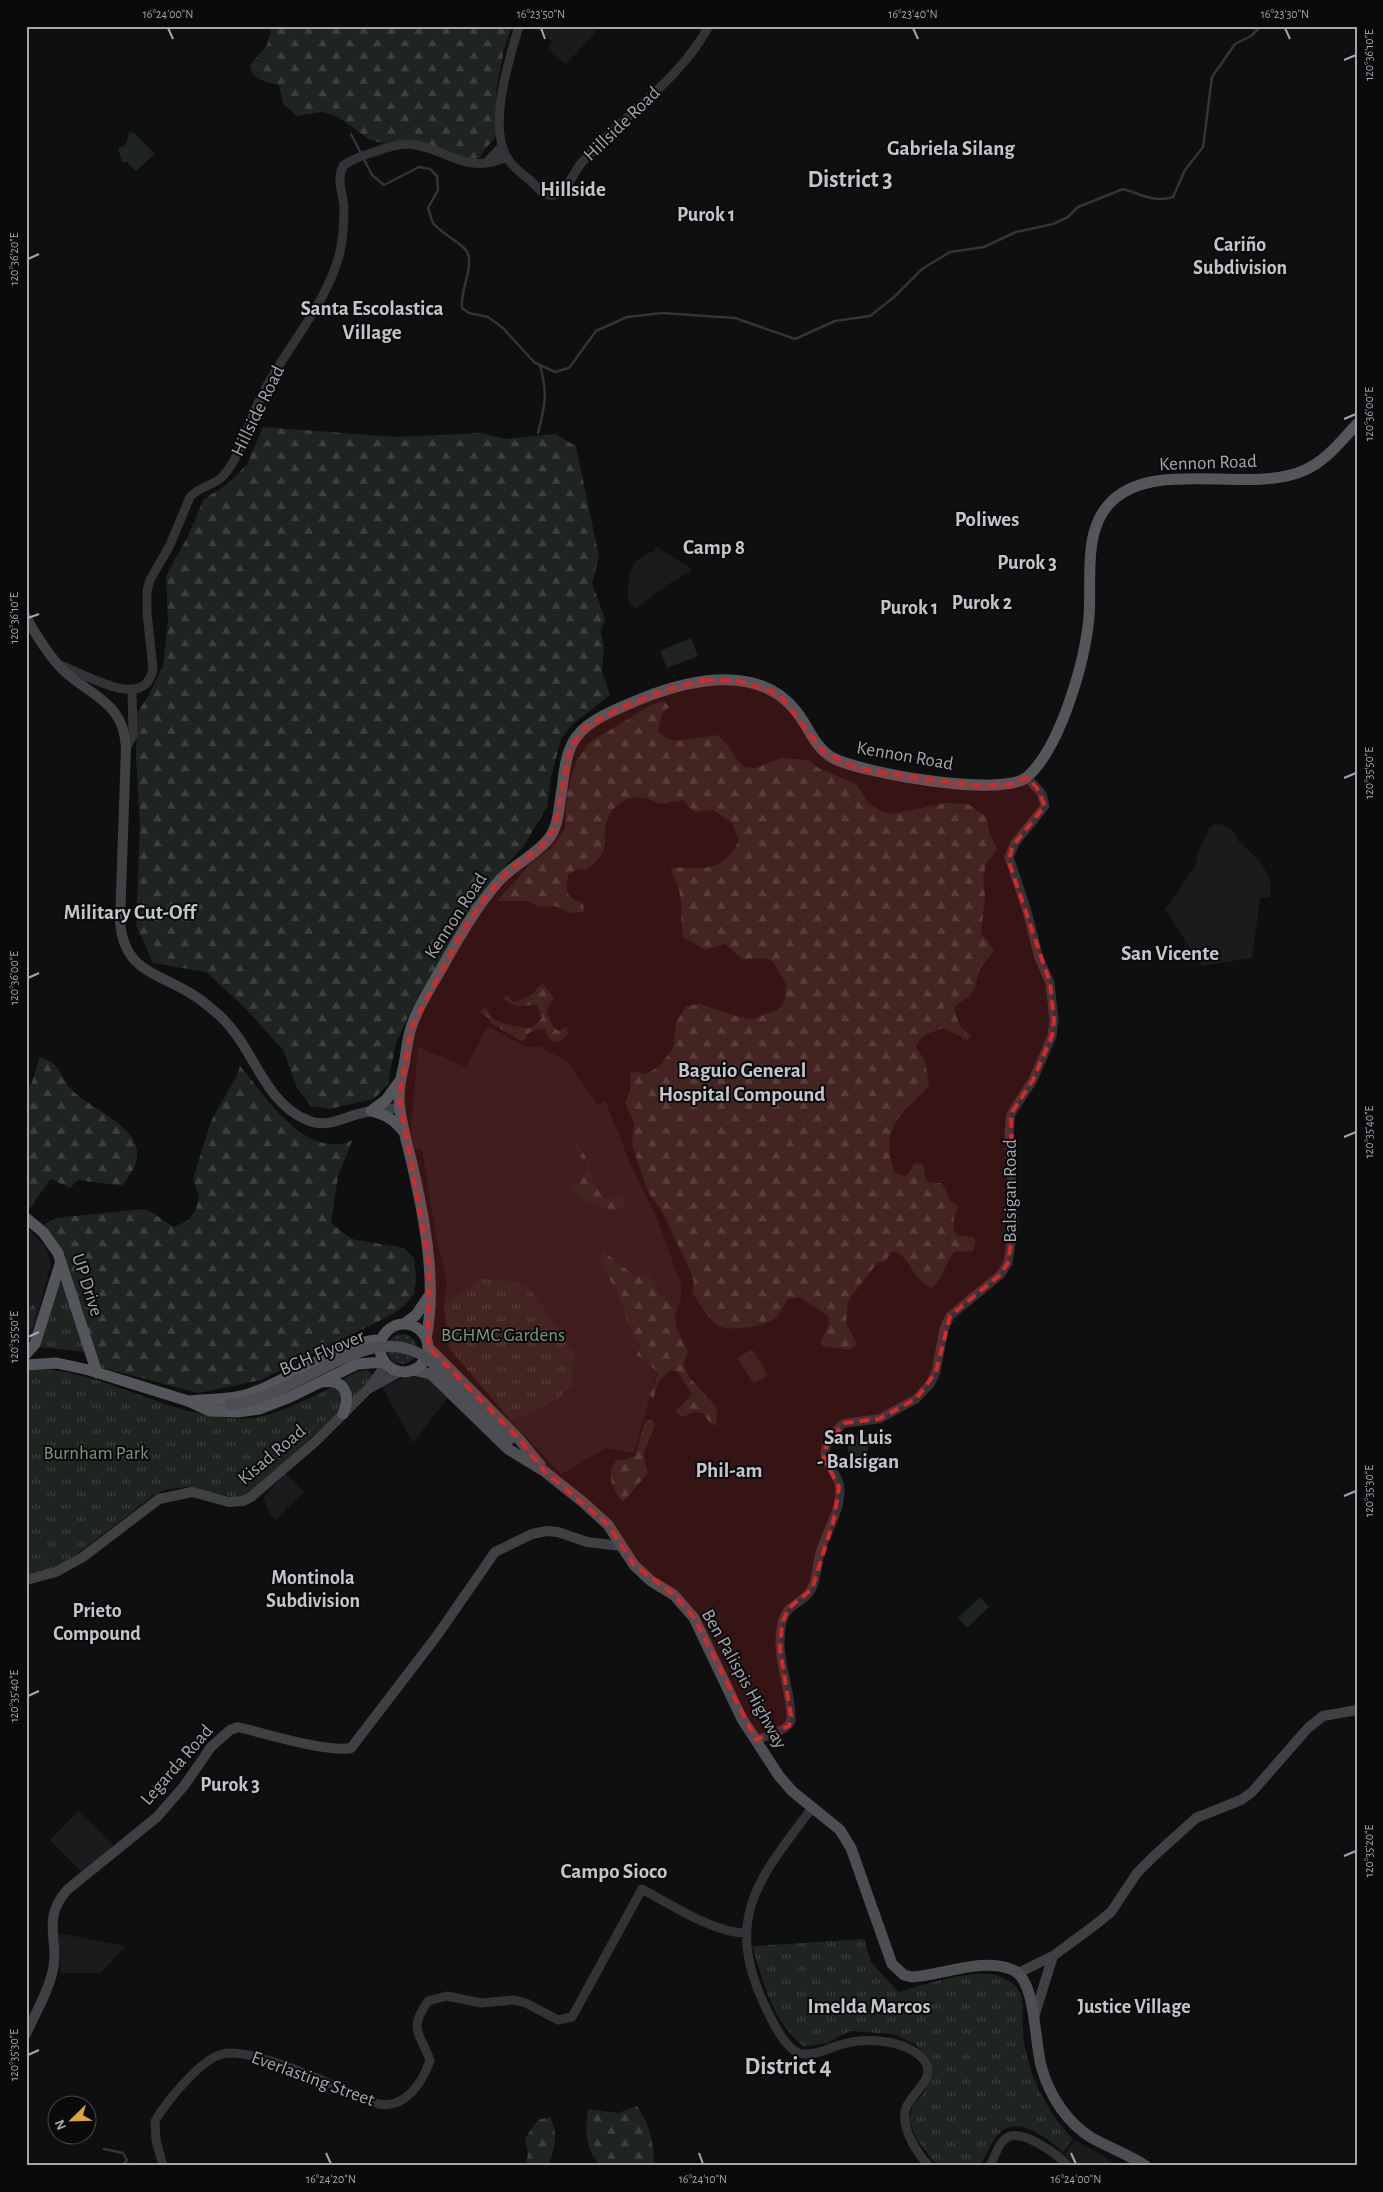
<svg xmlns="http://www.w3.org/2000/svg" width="1383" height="2192" font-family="'Alegreya Sans',sans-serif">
<defs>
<pattern id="grass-dots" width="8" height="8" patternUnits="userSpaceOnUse" patternTransform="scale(1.25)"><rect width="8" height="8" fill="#1e241f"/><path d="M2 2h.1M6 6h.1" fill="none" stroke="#3c413d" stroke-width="1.8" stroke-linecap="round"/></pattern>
<pattern id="forest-firs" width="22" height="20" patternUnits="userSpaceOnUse" patternTransform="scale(1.25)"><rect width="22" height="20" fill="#1e241f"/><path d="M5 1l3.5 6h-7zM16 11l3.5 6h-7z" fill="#3c413d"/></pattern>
<pattern id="park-tufts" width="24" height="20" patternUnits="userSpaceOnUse" patternTransform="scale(1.25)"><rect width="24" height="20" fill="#1e241f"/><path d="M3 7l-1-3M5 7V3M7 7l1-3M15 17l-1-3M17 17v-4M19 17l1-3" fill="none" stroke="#3c413d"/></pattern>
</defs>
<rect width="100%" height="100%" fill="#0f0f10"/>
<path fill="#1b1b1d" d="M533 26H544L548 29 550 26H590L596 32 566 64 547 48 552 42Z
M657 547 691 568V571L672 582 635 609 630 605 627 593 630 571 636 562 643 556 650 552 653 553Z
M1216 824 1223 825 1232 830 1239 842 1259 860 1271 880 1270 897 1260 898 1252 958 1201 966 1165 909 1195 867 1198 852 1210 827Z
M488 1026 526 1047H541L567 1062 598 1105 605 1100 635 1175 656 1216 681 1284V1299L663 1349 634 1453 606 1448 561 1474 511 1421 449 1348 444 1306 447 1282 437 1242 422 1149H415L411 1131 418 1047 466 1067Z
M26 1227 45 1246 51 1264 29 1347 26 1348Z
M410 1375 425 1376 448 1398 413 1443 382 1387Z
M286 1473 304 1492 275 1520 268 1511 264 1497Z
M78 1811 113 1844 103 1858 83 1873 50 1840Z
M58 1933 126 1946 101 1973H61Z
M1075 2140 1104 2156 1116 2166H1077L1064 2154Z"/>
<path fill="url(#grass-dots)" d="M387 1349a15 15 0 1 1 30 0a15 15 0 1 1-30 0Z"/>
<path fill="url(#forest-firs)" d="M272 26H512L504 49 496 91 498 126 494 138 479 158 474 159 401 142 382 143 370 140 338 117 322 112 297 116 283 104 279 85C267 82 251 80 250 65L267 45Z
M263 427 397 437 482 433 505 439 555 434 576 446 599 557 592 583 605 619 601 631 604 647 602 672 610 695 573 724 561 739 551 777 547 807 523 847 498 874 418 996 396 1043 388 1084 374 1099 329 1109 311 1106 297 1088 283 1050 244 1007 206 972 153 963 136 925 140 824 136 758 137 713 149 695 163 666 168 622 166 576 188 536 204 499 229 483 247 464Z
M664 701 669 707 662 715 658 731 667 739 677 741 717 735C730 745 733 757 744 767L755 768 781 758 808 760 820 769 856 784 868 802 881 811 892 814 946 803 968 804 986 817 990 834 997 849 986 864 983 878 985 896 981 933 994 950C991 958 981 964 979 972 976 980 977 987 971 994 965 1000 958 1002 954 1009L960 1026 971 1037 967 1040 943 1028 927 1034 919 1040 916 1047 925 1061 929 1084C924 1093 917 1098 910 1105 888 1125 884 1146 895 1173L905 1176 910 1172 914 1163 923 1164 925 1177 930 1183H941L946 1190 949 1199 959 1207 954 1216V1232L959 1236 973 1237 976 1242 973 1251 955 1252C944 1263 944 1277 932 1288 912 1279 913 1262 896 1252L890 1253 886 1261 877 1263 848 1301 846 1323 857 1344 849 1350 822 1346 821 1341 829 1324 828 1316 800 1297 788 1299C784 1305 781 1313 775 1318 767 1326 733 1331 722 1327 709 1322 699 1303 692 1292L694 1282 692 1275 662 1211 648 1192 632 1145 634 1123 625 1102 630 1092 631 1071 646 1074 660 1066 673 1048 676 1023 686 1006 700 1004 732 1015 752 1019 779 1009 785 1001 786 984 773 962 765 958 742 959 725 944 705 950 683 937C680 921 683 906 679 890 677 882 672 876 671 868 704 866 719 876 739 841L732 823 713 810 694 812 683 800 659 804C636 789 610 801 605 828 604 835 606 842 604 848 602 857 594 864 587 869L575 870 568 875C566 893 565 897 583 903L584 912 570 913 555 906 539 907 528 901H497L532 862 551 848 565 829 567 794 572 775 577 759 590 742 651 705Z
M542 983 554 998 546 1011 552 1025 558 1031 566 1027 568 1034 561 1041 555 1042 549 1038 545 1029 535 1030 527 1034 524 1041 519 1040 491 1023V1020L480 1012 485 1007 493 1019 509 1025 529 1028 534 1026 542 1018 537 1005 516 1006 502 998 508 995 513 1002C527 1000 534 993 542 983Z
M40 1057C62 1063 59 1078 74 1092 91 1109 142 1127 137 1159 136 1167 127 1178 123 1186L78 1180 70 1188 51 1179 26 1213V1086L31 1085Z
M240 1066C264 1094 294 1144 335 1144 343 1144 346 1144 353 1139L338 1176 331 1223 352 1239 404 1248 414 1258 416 1277 414 1294 404 1306 391 1315 261 1380 198 1393 96 1366 65 1254 44 1224 56 1218 143 1209C157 1212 162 1222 175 1227L190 1219 196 1209 199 1197 193 1179 211 1121 237 1075Z
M575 1143C596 1161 584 1180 606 1200L620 1195 626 1201 618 1211C601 1210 579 1199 570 1185L579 1184 588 1169 586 1163 579 1156Z
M603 1251 636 1277 649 1274 660 1296 673 1305 677 1329 688 1352 683 1364 689 1377 717 1408 716 1426 710 1423 703 1413 695 1412 683 1417 675 1412 692 1394 678 1372 670 1370 658 1383 653 1400 650 1395 658 1373 643 1358 637 1356V1352L641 1346 632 1333 617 1291 601 1266Z
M33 1305 37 1312 33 1318 34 1324 29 1330 26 1342V1313Z
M651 1420 655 1425 643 1455 648 1473 623 1502C612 1491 605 1473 617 1460H624L635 1456 645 1421Z
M637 2106C650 2125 653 2141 654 2163L651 2166H601C585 2150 585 2130 588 2109L618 2113Z
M550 2117C559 2135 555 2148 548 2166H524L528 2155 525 2138 538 2120Z"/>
<path fill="url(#park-tufts)" d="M481 1278 521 1284 532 1292 573 1352 572 1385 557 1400 511 1421 449 1348 444 1306Z
M58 1283H65L85 1352 40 1347Z
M43 1369C53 1371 64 1371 74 1374 133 1387 192 1424 255 1418 271 1416 311 1398 326 1390 339 1383 352 1371 367 1370L372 1374 371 1381 254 1492 238 1498 186 1487 168 1489 154 1495 72 1558 52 1570 26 1578V1371Z
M864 1939 871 1962 898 1992C926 1985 959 1972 988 1974 998 1974 1013 1981 1018 1989 1026 2001 1021 2020 1023 2034 1027 2073 1046 2111 1073 2139L1063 2152C1047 2138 1015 2112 997 2136 989 2145 987 2157 978 2166H942L935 2163 917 2140 909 2120 913 2105 923 2094 931 2076 929 2059 915 2044 893 2034 850 2031 827 2043 804 2047C772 2022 764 1983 752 1946Z"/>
<path fill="#1e241f" d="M129 132 135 134 155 154 136 171 127 162H122L118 148 126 145Z
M691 638 698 656 667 668 660 651Z
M752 1349 768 1375 754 1384 737 1358Z
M849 1435 869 1437 867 1465 847 1463Z
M980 1597 989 1607 967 1628 958 1618Z"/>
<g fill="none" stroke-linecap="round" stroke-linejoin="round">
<path stroke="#2e353b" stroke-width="2.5" d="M351 134 372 175 384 185 419 167 430 169 437 176 438 190 428 208C430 213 431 219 433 223 440 233 466 245 468 254 473 268 460 291 462 308L469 313 488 317 503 328 534 362 555 372 569 368 596 331 627 317 662 313 735 318 795 339 835 321 870 316 893 298 922 269 950 252 984 247 1016 232 1053 224 1068 217 1078 207 1123 189C1141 194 1154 203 1173 197L1185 170 1203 147 1212 77 1235 44 1251 36 1261 26
M538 433C545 407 548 392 540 366
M104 2149 123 2153 127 2160 122 2166"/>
<path stroke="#333337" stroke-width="9" d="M519 26C509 60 487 127 508 159 513 167 522 174 530 180 536 186 544 197 554 195 567 193 575 169 583 161 624 115 679 81 709 26
M487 162 502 146
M57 664C82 671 144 714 153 669L147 613V591L150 580 170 545 190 497C199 486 215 486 224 475 243 452 247 424 260 399 283 351 324 309 339 256 343 240 344 223 344 207 343 193 336 180 343 166 351 159 364 155 374 152 385 148 396 144 408 144 447 147 463 176 507 157
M126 748 133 735 132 690
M756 1740C767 1736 785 1732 791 1721 792 1688 774 1657 782 1623 787 1602 803 1604 811 1590 817 1580 817 1564 820 1553 826 1532 839 1514 840 1492 841 1468 812 1463 832 1436 836 1431 839 1426 845 1423L879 1419 916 1399 930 1384 936 1372 944 1329 950 1316 1000 1275 1008 1263 1014 1223 1009 1134 1011 1114 1033 1080 1052 1036 1054 1020 1050 983 1039 958 1027 911 1009 857 1015 843 1045 806 1042 794 1027 777
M812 1808C761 1876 723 1916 764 2004 772 2020 782 2044 798 2053 814 2057 828 2048 843 2044 866 2037 905 2040 922 2058 941 2078 908 2094 905 2111 902 2130 917 2153 929 2166
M163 2166 156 2140 155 2121C167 2101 200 2060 222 2054 255 2046 345 2091 379 2104 405 2109 422 2083 430 2061 421 2033 407 2031 428 2001L447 1996 481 2003 514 2000 526 2003 558 2020 572 2017 642 1889C670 1904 714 1933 745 1933
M990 2166C995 2157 997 2145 1005 2139 1019 2126 1058 2154 1068 2166"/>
<path stroke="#3f4044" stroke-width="10" d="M26 617C36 635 49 656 63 670 91 697 124 701 126 748L120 922C124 970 155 972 190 993 201 999 211 1008 220 1016 254 1047 263 1102 307 1120 327 1129 344 1117 362 1113 375 1110 388 1109 400 1108
M370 1387 386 1364
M26 1580 56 1572 83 1557 159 1499 192 1492 229 1502 243 1501 251 1497 315 1442 368 1389 399 1372
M1018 1973 1053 1956 1095 1925 1111 1912 1137 1873 1154 1856 1196 1818 1241 1800 1252 1792 1308 1728 1323 1716 1357 1710
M1034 2017 1053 1956
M26 2034C35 2014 47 1994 52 1974 61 1941 40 1921 67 1890L157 1817 184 1786 211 1747 230 1730 238 1727C263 1733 329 1753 351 1748L436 1637 495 1552 532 1534 547 1531 558 1532 587 1542 621 1546"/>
<path stroke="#4d4e53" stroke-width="11" d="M428 1347 518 1438 540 1465
M413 1370 431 1374 508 1449 544 1471 584 1503 608 1525 634 1565 651 1581 674 1595 694 1618 742 1719 779 1776 792 1791 840 1830 851 1848 892 1964 904 1975 912 1977C944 1975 982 1957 1013 1970 1037 1981 1034 2045 1042 2069 1050 2096 1067 2123 1092 2138 1110 2148 1129 2155 1146 2166
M199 1403 230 1405"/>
<path stroke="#55565c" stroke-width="11" d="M371 1111 386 1100 399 1082
M371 1111C387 1115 394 1120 404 1132
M26 1218 43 1232 58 1253 97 1373
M380 1348a24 24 0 1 1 48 0a24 24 0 1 1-48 0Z
M404 1324 416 1315 428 1297
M426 1339C437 1285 425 1221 413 1168 408 1145 400 1122 399 1100 399 1088 401 1076 404 1065 406 1054 407 1042 410 1031 417 1007 433 984 445 962 461 934 477 906 498 882 513 864 537 855 550 837 558 825 559 809 561 795 564 778 564 760 572 744 583 720 620 708 643 698 691 679 759 664 796 711 809 727 814 747 833 758 862 773 1002 798 1027 777 1061 747 1085 661 1089 617 1092 580 1082 529 1112 501 1157 458 1250 495 1305 470 1327 460 1341 441 1357 424
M26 1354 35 1344 61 1261
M26 1365 57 1363 89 1370 188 1401 210 1411 238 1412 259 1409 290 1397 357 1364 384 1362
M322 1382C345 1378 351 1395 343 1414
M190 1401C211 1399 234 1400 254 1392 288 1380 349 1338 381 1340"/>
<path stroke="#4d4e53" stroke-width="11" d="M230 1405C282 1398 323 1360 374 1348 389 1344 408 1347 422 1355 437 1364 448 1380 460 1392 476 1409 493 1424 510 1439"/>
</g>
<path fill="#d62828" fill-opacity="0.2" stroke="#d62828" stroke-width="4" stroke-dasharray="10 6" stroke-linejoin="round" d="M704 680H736L779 694 824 752 859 769 980 786 1011 784 1027 777 1037 788 1045 806 1012 847 1009 862 1050 983 1054 1020 1052 1036 1033 1080 1011 1114 1014 1223 1008 1263 1000 1275 950 1316 936 1372 916 1399 879 1419 845 1423 827 1443 824 1458 839 1487 834 1519 812 1589 789 1608 782 1623 780 1649 791 1716 789 1726 756 1740 694 1618 674 1595 634 1565 608 1525 544 1471 518 1438 428 1347 429 1263 399 1098 411 1029 464 928 486 896 509 870 541 846 554 829 570 748 584 728 617 709 668 689Z"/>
<path fill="none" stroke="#a2a6b0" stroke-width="2" d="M168 28 173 39M541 28 545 39M913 28 918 39M1285 28 1290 39M1344 60 1356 55M28 259 39 254M1344 419 1356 414M28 618 39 614M1344 778 1356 773M28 978 39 973M1344 1137 1356 1132M28 1337 39 1332M1344 1496 1356 1491M28 1696 39 1691M1344 1856 1356 1851M28 2055 39 2050M326 2153 331 2164M699 2153 703 2164M1071 2153 1076 2164"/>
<g text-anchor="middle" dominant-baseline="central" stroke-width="4" stroke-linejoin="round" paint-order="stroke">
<g font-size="19" fill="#a2a6b0" stroke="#0a0a0b">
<text transform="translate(622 124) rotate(-44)">Hillside Road</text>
<text transform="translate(258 411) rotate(-64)">Hillside Road</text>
<text transform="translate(1208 463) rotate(-2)">Kennon Road</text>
<text transform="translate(905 756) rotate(10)">Kennon Road</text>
<text transform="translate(456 916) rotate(-57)">Kennon Road</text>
<text transform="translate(1010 1191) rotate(-90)">Balsigan Road</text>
<text transform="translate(87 1285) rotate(72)">UP Drive</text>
<text transform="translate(322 1353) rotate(-23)">BGH Flyover</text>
<text transform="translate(272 1455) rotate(-40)">Kisad Road</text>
<text transform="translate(744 1679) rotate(61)">Ben Palispis Highway</text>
<text transform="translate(177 1765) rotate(-49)">Legarda Road</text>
<text transform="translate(313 2079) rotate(20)">Everlasting Street</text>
</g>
<g font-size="19" fill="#7a997c" stroke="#0a0a0b">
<text x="503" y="1335">BGHMC Gardens</text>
<text x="96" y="1453">Burnham Park</text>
</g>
<g font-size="20" font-weight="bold" fill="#c2c5cc" stroke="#0a0a0b">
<text x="706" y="215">Purok 1</text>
<text x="1240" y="245">Cariño<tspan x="1240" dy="23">Subdivision</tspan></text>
<text x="1027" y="563">Purok 3</text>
<text x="982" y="603">Purok 2</text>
<text x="909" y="608">Purok 1</text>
<text x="313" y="1578">Montinola<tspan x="313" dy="23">Subdivision</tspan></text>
<text x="97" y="1611">Prieto<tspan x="97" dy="23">Compound</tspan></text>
<text x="230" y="1785">Purok 3</text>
<text x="1134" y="2007">Justice Village</text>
</g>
<g font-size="21" font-weight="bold" fill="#c2c5cc" stroke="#0a0a0b">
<text x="951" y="148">Gabriela Silang</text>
<text x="573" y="189">Hillside</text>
<text x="372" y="308">Santa Escolastica<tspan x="372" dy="24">Village</tspan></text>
<text x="987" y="519">Poliwes</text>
<text x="714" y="547">Camp 8</text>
<text x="130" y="912">Military Cut-Off</text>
<text x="1170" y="953">San Vicente</text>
<text x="742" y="1070">Baguio General<tspan x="742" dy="24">Hospital Compound</tspan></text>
<text x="858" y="1437">San Luis<tspan x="858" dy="24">- Balsigan</tspan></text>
<text x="729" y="1470">Phil-am</text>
<text x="614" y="1871">Campo Sioco</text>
<text x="869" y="2006">Imelda Marcos</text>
</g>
<g font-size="24" font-weight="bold" fill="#c2c5cc" stroke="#0a0a0b">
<text x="850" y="180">District 3</text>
<text x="788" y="2067">District 4</text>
</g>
</g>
<rect width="1383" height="2192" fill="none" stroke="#0a0a0b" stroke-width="55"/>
<g transform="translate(72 2120) rotate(247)"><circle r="24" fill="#0a0a0b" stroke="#47484d"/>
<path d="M0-4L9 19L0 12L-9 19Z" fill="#dca33c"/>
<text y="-8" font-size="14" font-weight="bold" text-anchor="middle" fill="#a2a6b0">N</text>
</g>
<rect x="28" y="28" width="1328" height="2136" fill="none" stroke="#a2a6b0" stroke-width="2"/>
<g font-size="12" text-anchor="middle" fill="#a2a6b0">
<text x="168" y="18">16°24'00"N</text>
<text x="541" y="18">16°23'50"N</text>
<text x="913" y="18">16°23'40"N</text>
<text x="1285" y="18">16°23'30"N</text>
<text transform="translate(1369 55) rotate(-90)" y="4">120°36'10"E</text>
<text transform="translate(14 259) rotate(-90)" y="4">120°36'20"E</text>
<text transform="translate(1369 414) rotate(-90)" y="4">120°36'00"E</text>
<text transform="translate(14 618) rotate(-90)" y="4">120°36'10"E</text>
<text transform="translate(1369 773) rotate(-90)" y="4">120°35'50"E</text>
<text transform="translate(14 978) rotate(-90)" y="4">120°36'00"E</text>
<text transform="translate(1369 1132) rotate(-90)" y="4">120°35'40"E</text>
<text transform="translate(14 1337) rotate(-90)" y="4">120°35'50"E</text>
<text transform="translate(1369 1491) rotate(-90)" y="4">120°35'30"E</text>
<text transform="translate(14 1696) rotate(-90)" y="4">120°35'40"E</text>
<text transform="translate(1369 1851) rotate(-90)" y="4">120°35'20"E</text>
<text transform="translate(14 2055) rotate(-90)" y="4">120°35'30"E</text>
<text x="331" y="2183">16°24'20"N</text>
<text x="703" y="2183">16°24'10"N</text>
<text x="1076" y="2183">16°24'00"N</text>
</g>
</svg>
